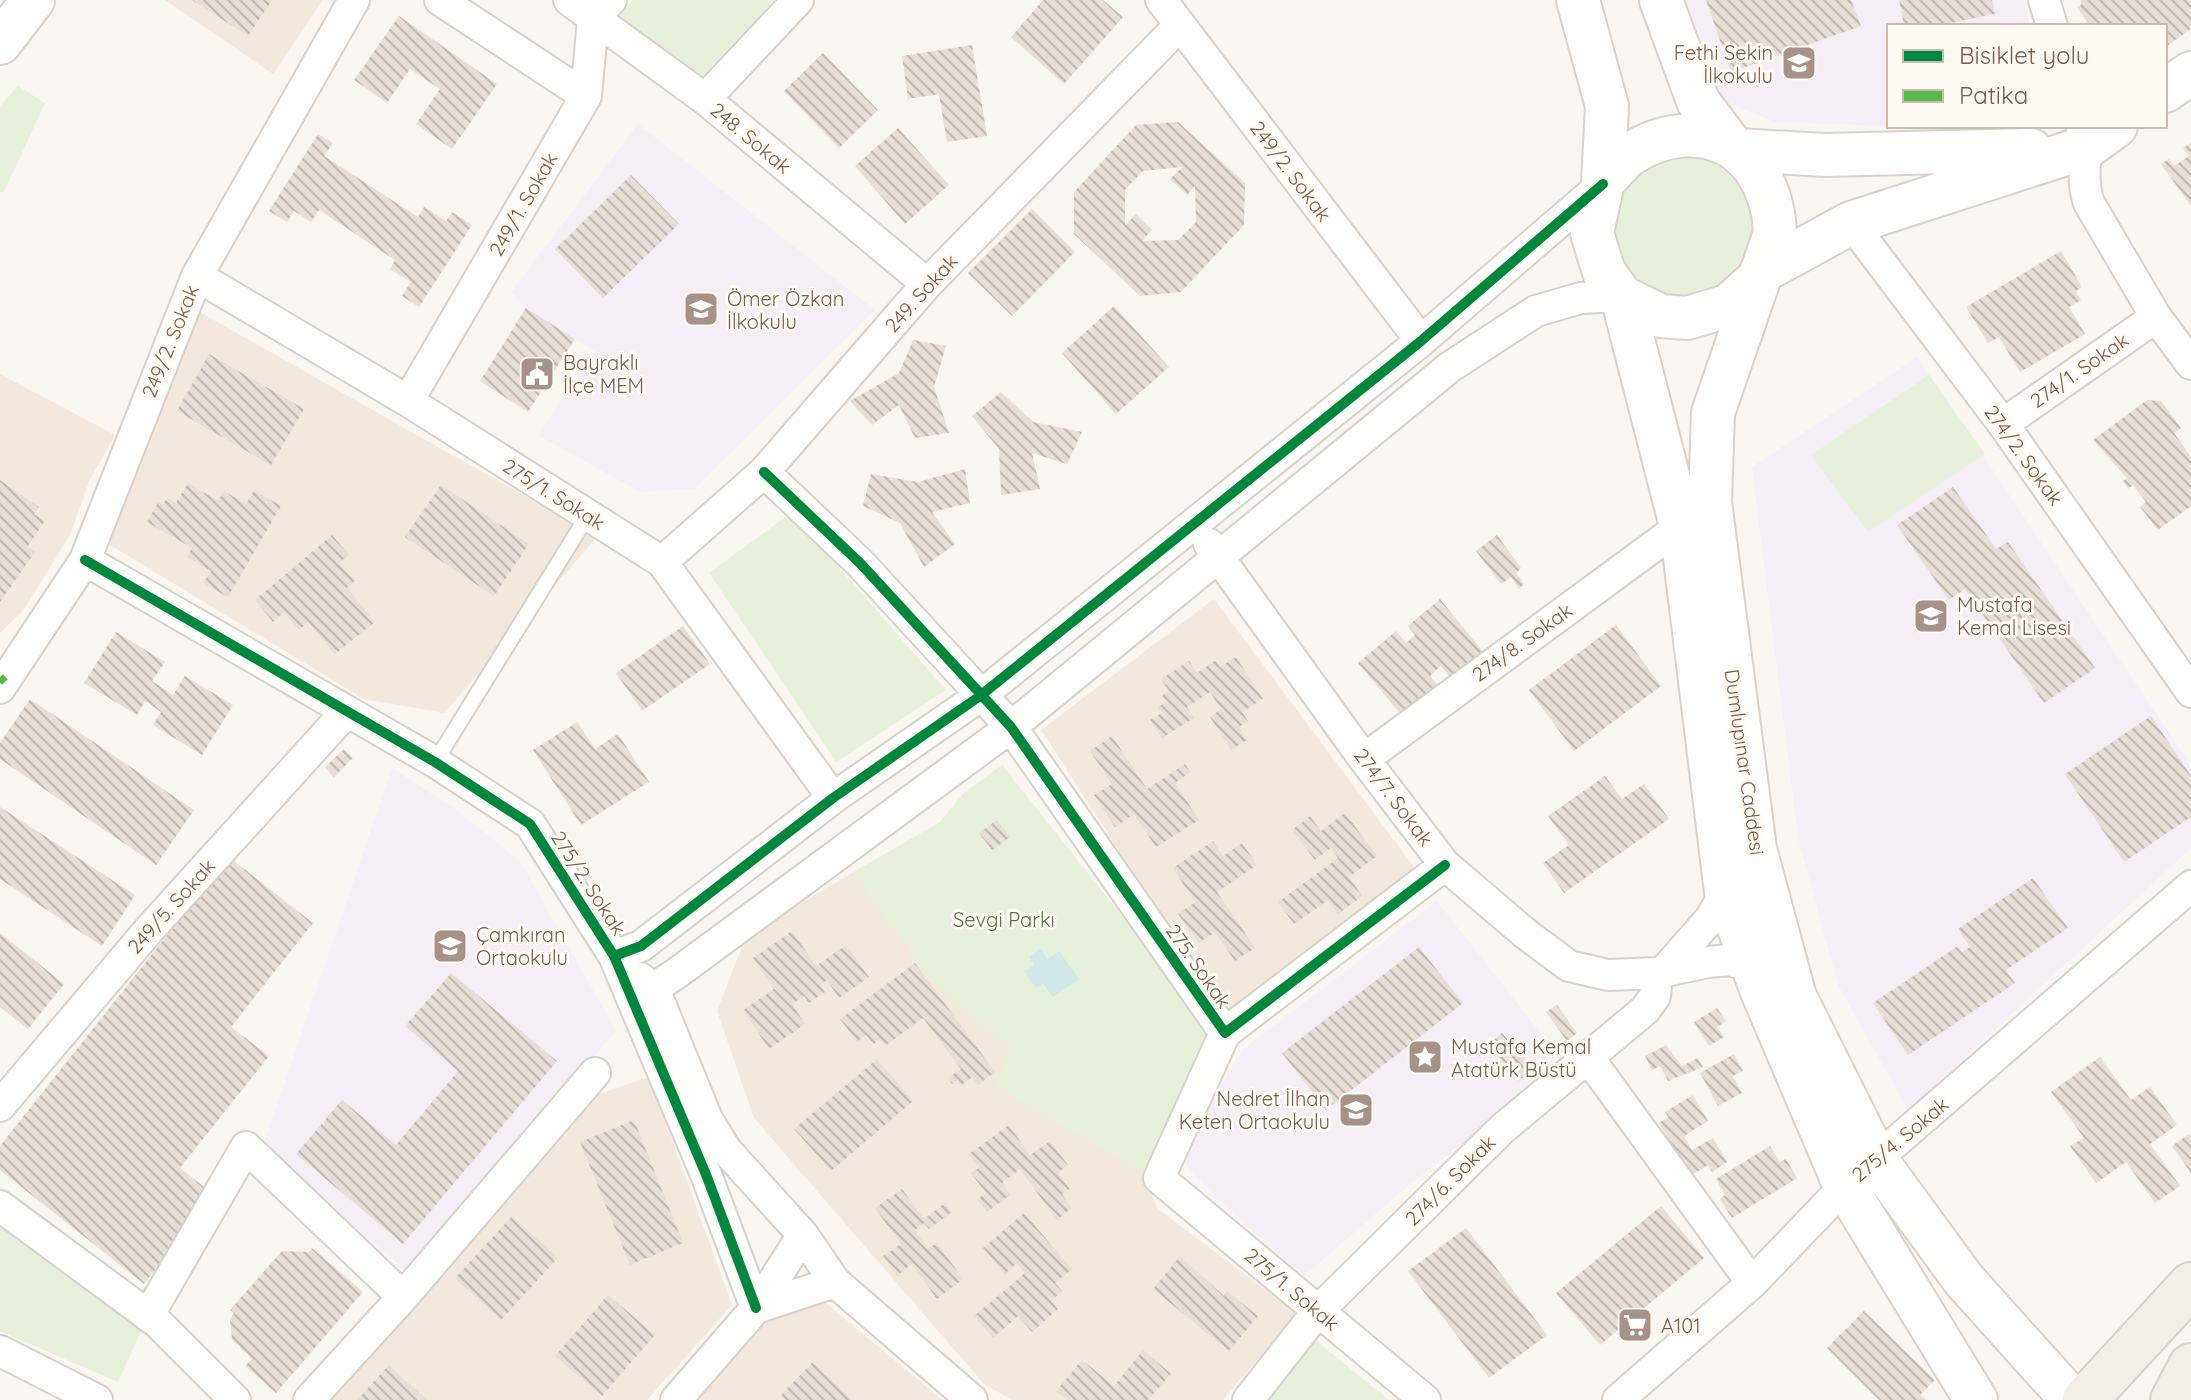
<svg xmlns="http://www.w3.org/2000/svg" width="2191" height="1400" font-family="Quicksand,sans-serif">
<defs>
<pattern id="building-back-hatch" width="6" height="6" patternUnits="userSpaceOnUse" patternTransform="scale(2)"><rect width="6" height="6" fill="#e6ded7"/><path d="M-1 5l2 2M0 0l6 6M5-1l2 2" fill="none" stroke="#bfb7b1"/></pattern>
</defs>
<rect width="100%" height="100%" fill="#f9f5f0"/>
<path fill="#f2e8de" d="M165 0H323L273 74Z
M196 310 597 537 444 713 364 699 102 540Z
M0 374 115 435 90 479 70 535 23 611 0 633Z
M1214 599 1417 871 1227 1018 1041 730Z
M1002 765 1215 1034 1142 1172 1158 1209 1296 1313 1223 1400H1012L984 1384 754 1118 717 1011 745 939 785 912 940 822 964 793Z
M649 1077 732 1305 647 1400H317L570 1104Z
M815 1294 942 1400H690L751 1326Z"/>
<path fill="#f6eef6" d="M1686 0H2023L2030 26H1889V126L1775 122 1722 100Z
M638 124 875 310 694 489 640 492 538 435 595 351 526 308 511 292Z
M1917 357 2191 766V848L1908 1110 1838 985 1798 837 1752 467Z
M392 768 455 809 520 861 616 1031 409 1273 262 1150Z
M1437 901 1564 1063 1402 1191 1304 1276 1216 1198 1179 1157 1242 1050Z"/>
<path fill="#e7f0db" d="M633 0H774L694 85 605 27Z
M18 86 45 103 4 192H0V106Z
M1696 154C1757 180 1778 245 1722 291 1712 299 1688 301 1675 305L1614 269 1610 197 1645 161Z
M1929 375 1985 454 1868 532 1811 455Z
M791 513 946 690 836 762 709 573Z
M1002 765 1215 1034 1142 1172 995 1086 1011 1049 934 983 853 873 940 822 964 793Z
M0 1214 148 1316 118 1382 0 1331Z
M1314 1339 1389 1400H1269Z"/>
<path fill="#d0e8ea" d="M1040 949 1048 959 1059 951 1079 979 1053 997 1043 983 1036 988 1024 971 1034 965 1029 957Z"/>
<path fill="url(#building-back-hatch)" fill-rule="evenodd" d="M192 0H268L271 2 248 36Z
M1043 0H1103L1123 17 1064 84 1011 37Z
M1706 0H1851L1861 26 1731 72Z
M1899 0H1992L1995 14 1936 26H1904Z
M2080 0H2191V29L2167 46 2165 26H2090L2077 7 2082 4Z
M399 16 497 84 452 149 416 124 440 89 410 69 387 103 354 80Z
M972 45 987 136 947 142 939 94 908 99 902 56Z
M823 53 878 110 839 148 784 91Z
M1178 122 1245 183 1244 225 1181 292 1140 296 1074 234V192L1136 125ZM1182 167 1170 179 1187 195 1195 186 1196 222 1178 240 1142 241 1152 230 1136 214 1125 225V190L1143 171Z
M898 128 949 185 905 224 855 166Z
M318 134 333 143 324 156 418 217 424 207 446 221 452 212 472 225 419 307 402 296 411 282 390 269 395 260 319 210 311 222 294 211 287 222 269 211Z
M2191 143V206L2161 164 2169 159 2174 166 2189 156 2183 148Z
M631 175 679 224 603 298 555 249Z
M1032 209 1075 252 1012 316 968 273Z
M2061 251 2082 287 2076 291 2081 300 2069 307 2085 334 2020 372 1999 337 1988 343 1966 307Z
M1114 306 1169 367 1116 414 1062 353Z
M526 308 575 339 528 412 480 381Z
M913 340 946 346 934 387 949 433 915 438 899 405 872 425 850 401 899 373Z
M209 354 304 409 271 465 177 411Z
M1001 392 1033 422 1082 432 1067 464 1032 453 1040 489 1001 495 999 449 972 416Z
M2147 400 2161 401 2181 428 2174 433 2191 457V506L2158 530 2140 507 2146 502 2133 485 2128 489 2123 481 2127 478 2093 440Z
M965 469 970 503 932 512 955 544 924 567 900 523 863 506 871 474 918 482Z
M0 480 39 507 34 514 45 521 27 547 35 552 0 602Z
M188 483 218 501 224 491 246 504 254 490 281 506 228 597 203 583 211 571 187 557 192 548 147 522 158 502 163 505 167 498 176 503Z
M441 485 529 544 494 596 405 537Z
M1953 487 1996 549 2008 542 2095 668 2044 703 1965 589 1949 600 1897 525Z
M332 535 349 555 339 563 355 581 347 588 375 622 335 654 308 622 299 630 284 612 273 622 255 600Z
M1497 535 1521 568 1516 573 1524 584 1519 589 1511 577 1501 584 1476 551Z
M1440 599 1484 653 1452 680 1441 666 1430 676 1439 687 1403 717 1358 663 1396 631 1406 643 1415 635 1408 626Z
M1616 625 1661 686 1574 751 1529 690Z
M683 626 710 664 642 711 616 673Z
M116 632 165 662 152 681 173 695 185 676 233 705 202 755 153 725 161 712 145 701 137 715 84 683Z
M1236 657 1263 699 1242 712 1248 721 1239 727 1247 740 1231 750 1210 717 1221 709 1210 692 1187 707 1194 718 1162 738 1150 720 1162 713 1158 707 1166 702 1162 696 1169 691 1161 679 1189 661 1197 673 1216 660 1220 667Z
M30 699 194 810 156 865 0 759V743Z
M2151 716 2191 776V817L2124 862 2065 774Z
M577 722 595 749 618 734 649 782 581 825 533 750Z
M1112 736 1147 789 1185 764 1190 772 1175 783 1199 820 1156 847 1134 814 1115 827 1094 795 1112 784 1090 751Z
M344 749 353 758 334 777 325 767Z
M1605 776 1622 799 1644 784 1669 819 1564 893 1543 863 1569 845 1548 816Z
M0 807 135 895 102 946 0 879Z
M1345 813 1377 856 1349 877 1362 896 1338 914 1328 900 1294 924 1278 902 1338 858 1331 848 1315 860 1292 830 1310 816 1321 831Z
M997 820 1010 837 992 850 979 833Z
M1213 841 1223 856 1242 843 1257 865 1217 892 1255 948 1235 961 1215 932 1199 943 1178 914 1195 902 1173 868Z
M229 857 313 923 231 1027 269 1056 180 1168 214 1195 144 1284 0 1170V1146Z
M2033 878 2068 928 2006 970 2015 983 1908 1055 1873 1003 1958 946 1962 952 1970 947 1958 929Z
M792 931 816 966 846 945 869 977 839 998 827 980 820 985 825 992 809 1003 804 996 792 1004 805 1024 769 1049 743 1010 774 989 753 958Z
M0 933 64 984 28 1029 0 1007Z
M1419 947 1463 1003 1326 1110 1282 1053Z
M915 963 995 1072 978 1085 972 1077 961 1086 957 1081 952 1084 948 1078 961 1069 923 1018 885 1046 880 1039 874 1044 866 1035 857 1042 840 1019Z
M451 973 557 1061 403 1244 296 1154 342 1100 396 1145 458 1071 405 1026Z
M1557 1005 1577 1033 1567 1041 1546 1012Z
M1717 1008 1726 1021 1717 1027 1724 1037 1709 1046 1694 1022Z
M1502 1033 1533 1068 1519 1081 1488 1045Z
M1666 1045 1682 1066 1698 1058 1703 1067 1668 1081 1660 1066 1652 1070 1645 1056Z
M1734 1054 1743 1071 1733 1076 1742 1093 1718 1106 1700 1073Z
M2100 1057 2131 1100 2150 1087 2177 1125 2150 1144 2180 1186 2155 1203 2126 1162 2096 1183 2070 1146 2084 1138 2051 1092Z
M877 1059 913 1101 831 1171 794 1129Z
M1693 1095 1708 1121 1684 1136 1692 1150 1713 1138 1727 1162 1712 1172 1708 1165 1690 1176 1659 1123 1668 1117 1665 1112Z
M634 1120 683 1243 630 1265 580 1142Z
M1009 1125 1030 1155 1050 1141 1068 1165 1058 1173 1070 1189 1062 1194 1072 1208 1057 1220 1020 1169 1002 1183 1010 1195 987 1212 977 1199 986 1193 971 1173 979 1168 969 1154Z
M2189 1134 2191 1137V1173L2172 1146Z
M1770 1146 1780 1162 1786 1159 1797 1178 1732 1218 1720 1199 1725 1195 1716 1179Z
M902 1189 924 1219 945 1203 952 1212 929 1229 924 1223 915 1230 928 1249 937 1243 963 1279 937 1299 912 1264 897 1276 883 1256 901 1244 875 1208Z
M1661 1206 1704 1258 1600 1345 1556 1293Z
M1024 1213 1072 1269 1055 1283 1062 1291 1051 1301 1058 1309 1032 1332 1018 1316 993 1338 974 1316 1025 1273 1017 1263 1005 1274 983 1248Z
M512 1216 558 1258 501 1320 455 1278Z
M1466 1228 1547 1335 1489 1378 1408 1271Z
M312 1248 363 1292 276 1393 245 1366 252 1359 232 1339 230 1321 234 1313 230 1310 282 1251 309 1252Z
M1180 1256 1224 1296 1227 1291 1258 1316 1229 1351 1153 1289Z
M608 1295 655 1335 602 1396 555 1356Z
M1864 1311 1935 1380 1920 1395 1926 1400H1879L1827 1348Z
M1143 1350 1171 1374 1148 1400H1067L1056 1391 1082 1360 1114 1386Z
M813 1362 852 1400H786L781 1395Z
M389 1365 427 1400H357Z"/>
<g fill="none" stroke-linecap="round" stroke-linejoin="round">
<defs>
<path id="lane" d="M435 762 588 515"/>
<path id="street" d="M440 0 586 96
M569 0 705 99 927 284
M1161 0 1421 341
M2044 0 2052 26
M705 99 798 0
M2082 130C2089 155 2080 179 2089 203L2156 317 2191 364
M1851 223 2003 424 2191 692
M197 276 408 401 662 562 833 798
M408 401 586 96 593 19 611 0
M2003 424 2156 317
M764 472 860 563 1011 727 1225 1033 1445 865
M1209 544 1364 759 1445 865 1526 934 1569 966 1608 975 1657 973 1708 962 1729 960 1753 967
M85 560 435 762 530 824 614 956 707 1177 756 1308
M662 562 764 472 927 284 1180 25
M0 688 85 560 197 276 354 0
M1364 759 1681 526
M614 956 641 946 833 798 980 696 1421 341 1603 184
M1666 969 1710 919 1726 892
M640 978 654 989 707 1119 726 1150 803 1235 835 1282 972 1400
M633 1002 677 973 1011 727 1450 367 1536 311 1581 298 1621 296
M1225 1033 1159 1178 1425 1400
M1588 1057 1752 1283
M0 1106 148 931 347 711
M0 1206 157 1322 235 1400
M756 1308 835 1282
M148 1316 246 1147 403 1297 595 1073
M0 1351 97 1400
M309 1400 403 1297
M676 1400 756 1308 803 1235
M1248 1400 1318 1311 1502 1129 1645 1010 1655 996 1657 973
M1618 1400 1752 1283 1845 1186 2191 886"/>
<path id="secondary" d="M1578 0 1607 106 1603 182 1592 233 1604 272 1622 297 1661 316 1687 318 1728 306 1758 279
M1661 0 1698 101 1731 145
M0 43 33 0
M2165 91 2191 73
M1738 150 1825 155 2031 150
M1603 182C1611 174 1620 162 1629 155 1702 108 1772 150 1775 233L1713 413 1710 502 1755 849 1795 997 1877 1161 1964 1280 2072 1400
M1761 272 1851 223 2087 147 2116 126
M1622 297 1681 526 1726 892 1761 989 1845 1186 1976 1400"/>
<path id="primary" d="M2085 1400 2191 1285
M2173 1400 2191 1366"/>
</defs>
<use href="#lane" stroke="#d7d1cb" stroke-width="18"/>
<use href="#street" stroke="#d7d1cb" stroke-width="34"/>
<use href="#secondary" stroke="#d9d2cb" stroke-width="46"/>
<use href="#primary" stroke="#dad1cc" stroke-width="48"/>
<use href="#lane" stroke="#fefefd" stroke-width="14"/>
<use href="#street" stroke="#fefefd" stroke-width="30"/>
<use href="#secondary" stroke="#fefefd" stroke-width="42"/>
<use href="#primary" stroke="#f3eee8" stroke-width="44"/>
<path stroke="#58b947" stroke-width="8" stroke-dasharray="16 8" stroke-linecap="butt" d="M0 677 5 682"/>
<defs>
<path id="cycleway" d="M764 472 860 563 1011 727 1225 1033 1445 865
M85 560 435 762 530 824 614 956 707 1177 756 1308
M614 956 641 946 833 798 980 696 1421 341 1603 184"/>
</defs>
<use href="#cycleway" stroke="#fffaf3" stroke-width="15"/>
<use href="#cycleway" stroke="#00873e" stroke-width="10"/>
</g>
<defs>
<symbol id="school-square" viewBox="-11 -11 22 22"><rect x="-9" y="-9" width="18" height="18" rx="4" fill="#a69286" stroke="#fffaf3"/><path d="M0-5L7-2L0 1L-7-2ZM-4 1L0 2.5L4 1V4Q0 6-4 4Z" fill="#fff"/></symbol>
<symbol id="civic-square" viewBox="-11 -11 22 22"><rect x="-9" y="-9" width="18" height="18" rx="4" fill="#a69286" stroke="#fffaf3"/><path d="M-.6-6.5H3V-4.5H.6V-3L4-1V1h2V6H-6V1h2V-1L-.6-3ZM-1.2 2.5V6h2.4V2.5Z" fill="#fff"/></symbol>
<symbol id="sight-square" viewBox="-11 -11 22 22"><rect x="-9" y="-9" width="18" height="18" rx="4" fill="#a69286" stroke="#fffaf3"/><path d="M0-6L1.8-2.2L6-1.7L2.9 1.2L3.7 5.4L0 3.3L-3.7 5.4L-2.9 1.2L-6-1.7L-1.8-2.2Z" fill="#fff"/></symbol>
<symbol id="supermarket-square" viewBox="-11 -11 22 22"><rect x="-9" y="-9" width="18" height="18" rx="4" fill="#a69286" stroke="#fffaf3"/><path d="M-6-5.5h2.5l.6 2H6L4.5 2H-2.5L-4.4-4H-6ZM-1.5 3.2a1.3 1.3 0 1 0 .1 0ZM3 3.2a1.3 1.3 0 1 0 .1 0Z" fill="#fff"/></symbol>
</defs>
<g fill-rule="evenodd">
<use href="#school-square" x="1779" y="43" width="40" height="40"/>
<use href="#school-square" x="681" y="289" width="40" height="40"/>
<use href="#civic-square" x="517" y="354" width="40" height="40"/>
<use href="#school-square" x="1911" y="596" width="40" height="40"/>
<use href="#school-square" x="430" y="926" width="40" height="40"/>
<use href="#sight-square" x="1405" y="1037" width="40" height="40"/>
<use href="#school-square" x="1336" y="1090" width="40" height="40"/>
<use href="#supermarket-square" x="1615" y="1305" width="40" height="40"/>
</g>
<g text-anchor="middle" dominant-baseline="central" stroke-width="6" stroke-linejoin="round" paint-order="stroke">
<g font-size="20" fill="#7a5c4d" stroke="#fffaf3" text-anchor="start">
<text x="1773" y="52" text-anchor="end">Fethi Sekin<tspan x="1773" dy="23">İlkokulu</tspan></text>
<text x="727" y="298">Ömer Özkan<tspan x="727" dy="23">İlkokulu</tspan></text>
<text x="563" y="362">Bayraklı<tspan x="563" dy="23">İlçe MEM</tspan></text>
<text x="1957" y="604">Mustafa<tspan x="1957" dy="23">Kemal Lisesi</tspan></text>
<text x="476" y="934">Çamkıran<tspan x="476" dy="23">Ortaokulu</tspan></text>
<text x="1451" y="1046">Mustafa Kemal<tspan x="1451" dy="23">Atatürk Büstü</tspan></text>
<text x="1330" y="1098" text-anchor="end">Nedret İlhan<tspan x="1330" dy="23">Keten Ortaokulu</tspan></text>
<text x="1661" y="1325">A101</text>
</g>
<g font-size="20" fill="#7a5c4d" stroke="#fffaf3">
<text transform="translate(751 138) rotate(40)">248. Sokak</text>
<text transform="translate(1291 171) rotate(53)">249/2. Sokak</text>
<text transform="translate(523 204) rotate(-60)">249/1. Sokak</text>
<text transform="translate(921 293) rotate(-48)">249. Sokak</text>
<text transform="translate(170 341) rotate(-68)">249/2. Sokak</text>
<text transform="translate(2079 370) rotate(-35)">274/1. Sokak</text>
<text transform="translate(2024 455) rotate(54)">274/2. Sokak</text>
<text transform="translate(554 494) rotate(32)">275/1. Sokak</text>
<text transform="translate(1522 642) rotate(-36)">274/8. Sokak</text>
<text transform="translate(1745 762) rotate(82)">Dumlupınar Caddesi</text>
<text transform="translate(1394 797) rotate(53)">274/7. Sokak</text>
<text transform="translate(589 883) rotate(57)">275/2. Sokak</text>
<text transform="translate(171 906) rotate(-48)">249/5. Sokak</text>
<text transform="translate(1199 966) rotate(55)">275. Sokak</text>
<text transform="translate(1900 1139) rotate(-40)">275/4. Sokak</text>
<text transform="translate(1450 1180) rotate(-45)">274/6. Sokak</text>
<text transform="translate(1292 1289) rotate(40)">275/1. Sokak</text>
</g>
<g font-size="20" fill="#537a41" stroke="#fffaf3">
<text x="1004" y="919">Sevgi Parkı</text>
</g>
</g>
<rect x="1887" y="24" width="280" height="104" fill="#fffaf3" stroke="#cabbb1" stroke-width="2"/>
<rect x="1903" y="50" width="40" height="12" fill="#00873e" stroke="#cabbb1" stroke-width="2"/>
<text x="1959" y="64" font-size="24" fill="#7a5c4d">Bisiklet yolu</text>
<rect x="1903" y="90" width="40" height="12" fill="#58b947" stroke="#cabbb1" stroke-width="2"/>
<text x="1959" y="104" font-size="24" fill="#7a5c4d">Patika</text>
</svg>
